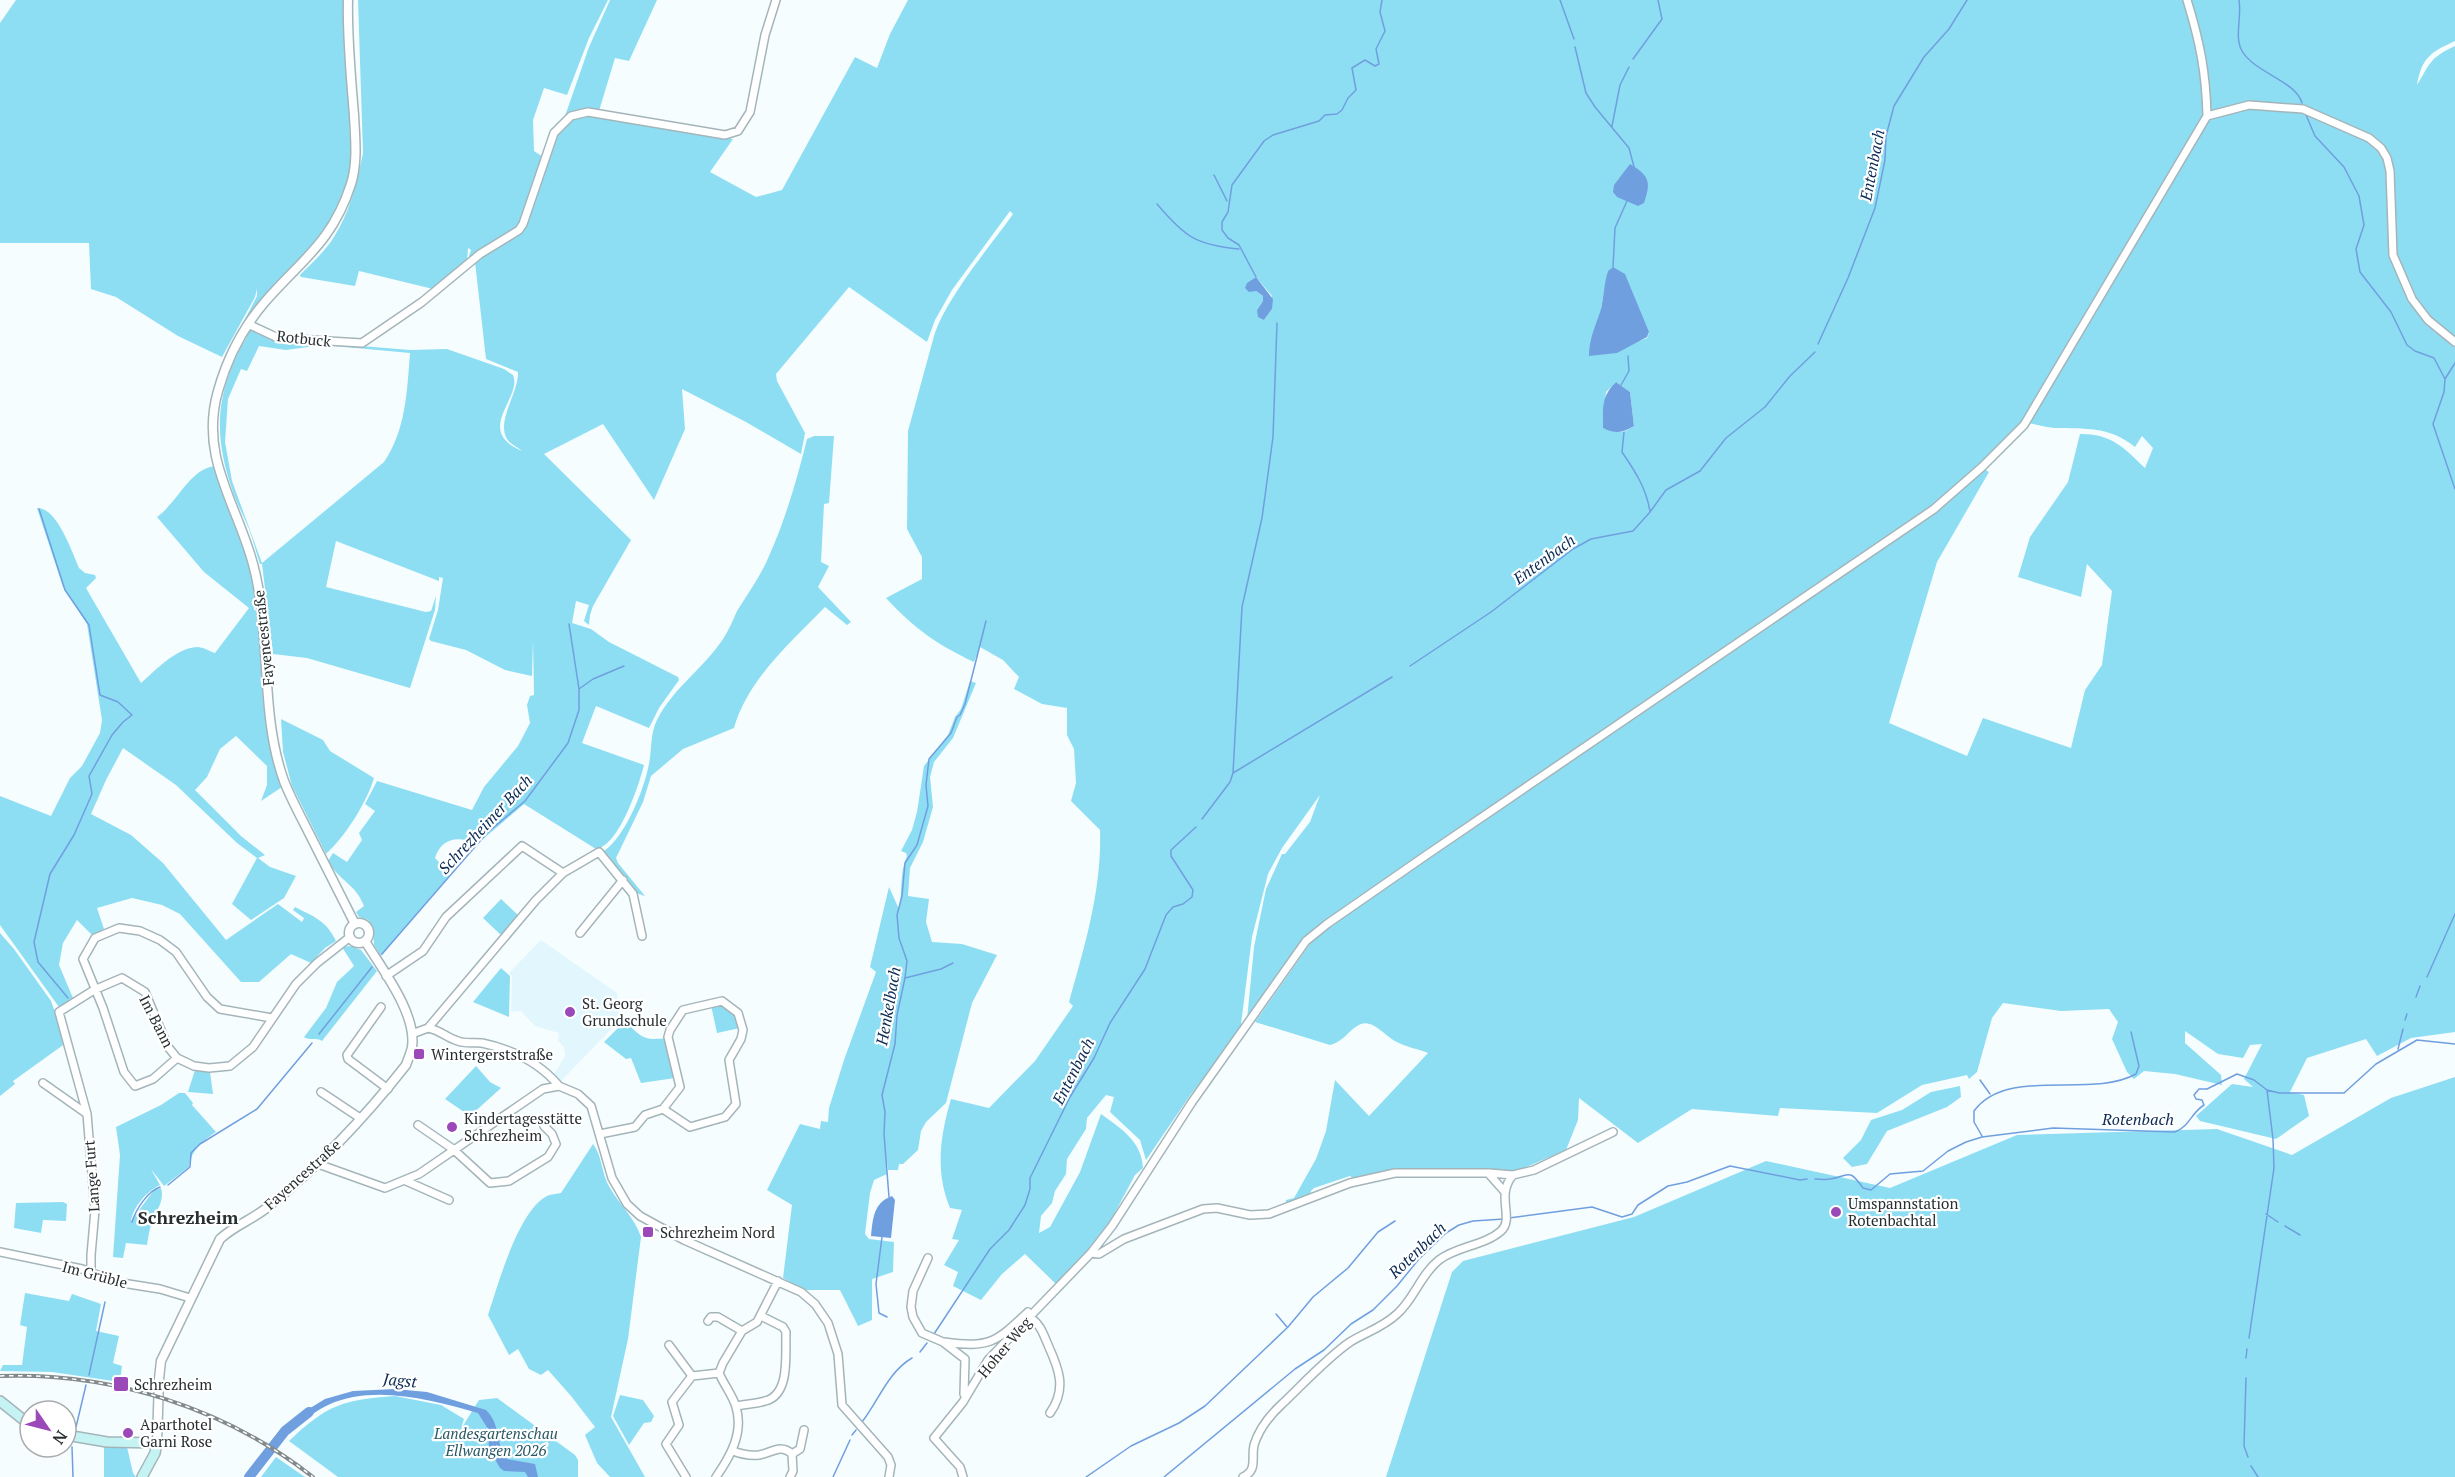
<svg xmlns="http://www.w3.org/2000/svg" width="2455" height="1477" font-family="'PT Serif',serif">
<rect width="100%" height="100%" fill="#f6fdff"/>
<path fill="#e1f7fd" d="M541 940 617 993 620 1020 559 1083 553 1076 565 1056 564 1047 558 1041 559 1033 535 1026 521 1011 511 1012 512 976 509 973Z"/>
<path fill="#8edef3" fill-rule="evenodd" d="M16 0H345L351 167 340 208 326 233 227 356 225 357 257 296V289L255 297 222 357 178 336 116 297 91 289 89 243H0V23Z
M358 0H608L589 38 567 95 544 88 533 120 534 151 543 157 522 223 516 230 471 259 469 256 471 250 468 248 467 262 433 289 359 271 355 286 301 277 300 275C311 264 323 253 332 240 349 215 357 183 363 153Z
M610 0H657L629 61 615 58 599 111 564 119 589 47Z
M908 0H2455V41C2431 52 2422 57 2417 85 2430 64 2429 58 2455 46V339C2446 331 2435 324 2427 315 2389 274 2394 213 2392 162L2386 150 2382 154 2387 168 2390 251 2400 282 2419 314 2455 347V1032L2411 1038 2377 1056 2366 1039 2307 1058 2290 1092 2304 1095 2309 1116 2276 1139 2200 1121 2196 1116 2232 1084 2253 1087 2244 1079 2262 1044 2250 1045 2243 1058 2218 1054 2185 1031V1043L2221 1075 2222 1085 2175 1074 2144 1071 2134 1079 2127 1072 2112 1039 2118 1022 2109 1009 2061 1011 2003 1003 1992 1018 1977 1072 1969 1079 1967 1075 1922 1085 1877 1113 1780 1108 1778 1116 1692 1109 1638 1143 1579 1098 1578 1120 1566 1150 1515 1172 1468 1169 1431 1171 1355 1179 1350 1176 1314 1188 1311 1191 1310 1196 1285 1208 1286 1200 1294 1198 1316 1159 1326 1131 1335 1080 1369 1116 1428 1053C1418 1049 1406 1047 1397 1042 1386 1037 1373 1019 1361 1024 1349 1029 1345 1041 1330 1045L1255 1022 1315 937 1316 928 1247 1020 1254 947 1266 889 1282 854H1285L1310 822 1320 795 1282 848 1268 874 1252 937 1240 1032 1191 1094 1146 1160 1140 1140 1110 1112 1114 1097 1106 1095 1087 1118 1086 1129 1067 1159 1066 1174 1055 1191 1052 1203 1041 1216 1039 1233 1050 1227 1080 1172 1101 1114C1120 1128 1142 1141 1143 1168L1135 1175 1111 1220 1090 1247 1091 1249 1056 1284 1025 1254 1002 1274 981 1300 953 1286 958 1272 944 1265 959 1240 952 1239 962 1210 950 1208C935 1172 940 1136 951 1099L989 1108 1035 1061 1073 1006 1069 1002C1085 945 1102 889 1100 830L1071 801 1076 783 1074 749 1067 735V708L1042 704 1014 689 1019 677 1003 660 980 647 974 662C936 644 915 629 886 598L922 579V557L907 529 908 431 934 336C946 298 989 248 1013 214L1010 211 952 290 935 320 927 342 849 287 776 374 777 381 805 433 801 454 746 422 682 389 685 429 654 500 603 424 544 454 631 540 593 606 590 615 589 625 584 621 589 605 576 601 572 623 591 629 609 642 678 677 679 680 659 708 649 728 596 706 582 743 644 765C639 785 619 846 596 849L524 804 482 840 471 835 466 840C450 837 440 843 435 858L447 870 449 876 381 956 374 945 373 927 368 920 359 917 356 912 364 906C355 883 340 882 328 861L333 853 347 862 362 840 359 833 375 811 365 804 377 781 472 810 484 787 518 746 530 723 527 705 530 696 534 695 533 640 532 676 505 670 466 650 431 641 429 639 438 610 443 578 439 577V581L336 541 326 587 426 612 431 611 436 596 435 610 410 688 307 658 273 654 262 564H260C256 552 253 540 249 529 244 517 238 506 234 495 211 431 216 389 250 331H257L276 339 410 350 447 349 504 369 513 375C523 398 473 430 522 451 518 447 510 444 507 439 496 421 519 392 518 372L486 359 475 262 523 229 553 143C561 127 570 117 588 114L733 139 710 172 756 197 782 190 855 57 877 68 890 34ZM1608 271 1635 301 1649 333 1647 338 1639 341 1601 309ZM1256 277 1272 296V309L1264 320 1257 310 1263 301V296L1256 291 1252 280ZM323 345 410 353C407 391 406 430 384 462L262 563 232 481 225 442 228 399 241 369 247 371 259 346 286 350ZM1616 382 1630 392 1634 426 1624 432 1603 428 1606 392ZM2022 421C2032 424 2044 427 2054 428 2086 429 2109 426 2135 447L2142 436 2153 448 2145 468C2123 447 2112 434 2080 434L2068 482 2030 537 2018 577 2081 597 2087 564 2112 591 2102 665 2085 690 2071 748 1983 718 1967 756 1889 723 1937 562 1989 472 1981 467Z
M814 436H834L829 503 824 504 821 562 829 566 818 587 851 622 847 625 825 607C791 642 748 679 734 728L683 749 651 776 643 802 616 858 618 863 645 896 636 893 607 858 604 851C625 837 644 790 649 764 652 749 650 734 657 720 673 688 704 668 723 639 729 630 733 620 737 611 748 593 761 576 769 556 786 518 797 479 807 439Z
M214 466C233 511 249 555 258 603L254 605V610L258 611 282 787 261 801 267 785V766L236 736 220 749 207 777 195 790 241 836 265 855 258 858 270 867 296 876 284 898 251 920 232 904 257 858 237 843 176 785 123 748 106 780 91 814 131 835 163 863 226 940 278 904 302 922 304 918 293 910 295 907C314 917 326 920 336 941L325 948 311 963 291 954 259 982H241L180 914 162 905 132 898 97 908 104 929 93 936 77 920 63 943 59 965 73 998 59 1007 0 925V796L51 816 70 778 82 766 100 733 102 720 87 624 63 587 37 508C57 507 72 552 79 568L85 573 95 575 96 578 86 588 141 683C156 670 176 648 197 647 203 647 209 651 215 653L249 608 204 572 157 517C178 502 189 470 214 466Z
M970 681 976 683 953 738 934 762 930 777 933 807 923 842 910 868 908 896 929 899 926 922 932 942 962 944 997 955 972 1003 946 1103 926 1122 921 1131 918 1150 903 1164H899L898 1170H888L886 1154 887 1174 874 1180 870 1193 865 1234 869 1239 894 1242 893 1272 872 1279V1320L858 1326 840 1290H804L783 1278 792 1205 767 1190 800 1124 820 1129 821 1121 828 1122 829 1108 844 1060 876 972 870 967 889 887 899 909C903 891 899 873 907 856L906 853 901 851 912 830 917 812 924 766 948 735 955 717 961 709Z
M281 719 323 740 330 751 374 778C367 802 345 837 326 854L292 786 283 752Z
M501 899 519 916 502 936 483 918Z
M0 933 14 949 51 1001 66 1043 13 1081 15 1084 0 1096Z
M350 946 361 950 377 971 322 1041C316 1037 310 1041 304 1037L326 1008 337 982 354 966 342 947Z
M501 968 510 976 509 1017 473 1002Z
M721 1003 736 1014 740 1028 717 1033 711 1005Z
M625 1021C641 1037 643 1041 666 1038L675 1078 641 1083 631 1058 626 1059 604 1042Z
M476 1066 490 1082 501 1088 470 1116 445 1099Z
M195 1070 210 1072 213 1094 188 1092Z
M2455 1077V1477H1386L1452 1272 1463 1261 1634 1217 1766 1161 1890 1188 2017 1135 2217 1129 2292 1155 2391 1098Z
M1960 1086 1961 1097 1947 1107 1887 1131 1867 1164 1852 1167 1843 1158 1861 1140 1871 1120 1902 1110 1931 1092Z
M179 1093H185L193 1103 192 1105 216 1132C201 1142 192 1149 189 1167L164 1186 151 1169 160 1185C147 1191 133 1207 131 1221L154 1190 161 1188C165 1202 155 1212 151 1225 149 1232 148 1238 147 1245L126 1243 123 1258 113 1257 120 1155 116 1127 161 1105Z
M593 1144C603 1157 601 1174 610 1188 620 1205 635 1218 641 1237L628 1339 611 1417 645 1477H610L597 1463 585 1435 595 1427 571 1396 548 1370 541 1375 529 1369 518 1349 509 1355 488 1315C498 1285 518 1211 547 1196 551 1194 557 1194 561 1193Z
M63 1202 67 1204 66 1221 43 1220 41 1233 14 1228 16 1203Z
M25 1293 69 1301 72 1294 101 1304 96 1331 119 1336 113 1363 122 1366 120 1382 52 1372 0 1371 3 1365H22L27 1327 20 1325Z
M620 1395 643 1400 654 1416 651 1422 644 1423 629 1445 613 1416Z
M395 1396 441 1405 464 1419 461 1429 479 1400 497 1398 575 1455 578 1460V1477H338L289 1441C328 1404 343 1400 395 1396Z
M104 1446 127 1447 133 1473 136 1477H104Z
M276 1457 305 1477H261Z"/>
<path fill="#709fdf" d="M1630 164C1650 176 1651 182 1644 203L1638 206 1617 197 1613 192 1614 185Z
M1613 267 1625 274 1649 332 1647 337 1617 353 1589 356C1589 338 1596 325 1601 309 1604 296 1604 283 1608 271Z
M1256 277 1273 299 1272 309 1264 320 1258 317 1257 310 1263 301V296L1256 291 1249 292 1245 288 1247 283Z
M1616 382 1630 392 1634 426C1623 433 1615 434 1603 428 1603 408 1601 396 1616 382Z
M892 1196 895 1200 891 1238 871 1236C873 1219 873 1203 892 1196Z
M395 1389 427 1392 486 1410C501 1424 495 1444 507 1459L535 1464 538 1477H528L525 1472 504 1471 500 1468 489 1449 488 1429 478 1413C432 1400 374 1384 328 1405 319 1409 310 1416 301 1422L294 1418 325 1399 353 1391Z"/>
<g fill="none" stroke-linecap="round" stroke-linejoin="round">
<path stroke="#709fdf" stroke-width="1.5" d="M1560 0 1574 39
M2239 0C2242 17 2234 37 2242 51 2255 73 2296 81 2302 103
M1575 47 1586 93 1595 107 1629 148 1634 167
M1633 59 1662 19 1658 0
M2306 115 2315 136 2344 167 2359 196 2364 225 2356 249 2360 272 2391 312 2407 345 2415 351 2434 358 2445 379
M1612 126 1620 85 1629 67
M1214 175 1227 201
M1157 204C1185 237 1196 245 1239 249
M1613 267 1615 228 1627 201
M1256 277 1239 245 1228 238 1222 230V222L1228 212 1232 185 1264 141 1273 135 1319 121 1325 115 1337 114 1342 110 1348 98 1356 90 1352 68 1365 60 1375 66 1379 64 1376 49 1385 31 1380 12 1382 0
M1818 344 1848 278 1875 208 1885 160 1886 136 1894 106 1924 57 1949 29 1967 0
M2455 363 2445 379 2444 392 2433 424 2455 489
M1621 385 1629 371 1628 356
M1624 432 1622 452C1635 471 1646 488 1650 511
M39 509 65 590 89 625 100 695 118 702 132 715 123 722 112 735 89 776 92 794 74 835 50 874 34 942 38 962 68 998
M1410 666 1491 612 1573 549 1591 539 1633 531 1650 512 1666 490 1700 471 1726 438 1765 407 1790 376 1815 352
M579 689 593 679 624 666
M1233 773 1242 607 1262 518 1273 437 1277 323
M1202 819 1230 782 1233 773 1392 677
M382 954 487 833 525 801 568 743 579 710V689L569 624
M2427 977 2455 914
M905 978 941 969 953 963
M2416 997 2420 986
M2405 1020 2407 1014
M319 1034 372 967
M2398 1049 2403 1029
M1980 1080 1990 1094
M1982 1136 1974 1122V1111C2007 1066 2091 1099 2136 1074L2139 1066 2131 1032
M1815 1179C1820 1179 1826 1180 1830 1179 1850 1176 1848 1167 1863 1188L1871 1190 1890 1174 1923 1171 1948 1151 1966 1142 1982 1137 2053 1128 2175 1132C2191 1125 2190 1114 2204 1105L2202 1100 2196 1099 2194 1095 2199 1089H2207L2237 1074 2254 1080 2267 1090 2279 1093H2344L2376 1064 2417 1040 2455 1044
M168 1185 190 1167 191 1153 200 1144 257 1109 312 1043
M889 1197 884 1134 885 1112 882 1095 895 1044 897 1015 905 978 907 961 899 938 897 915 902 896 905 863 917 845 928 806 926 785 929 759 951 733 957 717 960 715 965 704 986 621
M2266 1214 2278 1222
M1509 1218 1592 1207 1622 1217 1632 1214 1638 1205 1668 1186 1687 1182 1730 1166 1800 1180 1807 1179
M132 1222C136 1209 148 1191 160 1187
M2285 1226 2300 1235
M882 1237 876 1284 879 1313 887 1317
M1276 1314 1287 1327
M934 1334 990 1249 1009 1230 1025 1205 1030 1189V1178L1070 1097 1094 1058 1110 1023 1145 969 1166 915 1173 907 1183 904 1192 897 1193 890 1171 856V850L1196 827
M2249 1338 2274 1168 2273 1139 2267 1090
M920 1352 927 1343
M2246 1358 2247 1349
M89 1375 105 1302
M2246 1378 2244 1446 2248 1457
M862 1422C879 1400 888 1372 912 1358
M76 1427 86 1385
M852 1435 856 1430
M72 1447 73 1477
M2251 1466 2258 1477
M833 1477 850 1440
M1086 1477 1131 1446 1179 1423 1205 1406 1288 1327 1313 1297 1348 1268 1378 1232 1395 1221
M1164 1477 1295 1369 1324 1350 1351 1324 1373 1310 1397 1286 1419 1259 1446 1233 1459 1225 1473 1221 1504 1219"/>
<path stroke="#709fdf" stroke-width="10" d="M249 1477 285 1431 309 1412"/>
<defs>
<path id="minor" d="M2187 0C2200 42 2206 73 2207 116L2249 105 2303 109 2369 138 2381 148 2387 158 2390 171 2393 255 2412 299 2428 320 2455 342
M248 324 278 338 362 343 422 302 480 254 519 230 523 224 554 133 571 116 588 112 725 135 738 131 750 112 765 35 776 0
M580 933 623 880
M386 976 423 951 446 917 522 846 563 873
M381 1007 347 1055 348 1059 388 1089
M428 1028C440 1030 447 1038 458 1041 465 1044 474 1042 482 1043 511 1049 539 1062 559 1086
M412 1034 428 1028 536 900 563 873 599 852 633 894 642 936
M177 1058 153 1079 135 1086 124 1072 103 1008 83 959 95 938 119 928 140 931 160 940 176 952 207 997 220 1009 272 1018
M43 1083 87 1114
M321 1092 360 1118
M418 1125 453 1149 490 1183 509 1181 548 1157 556 1144 552 1134 544 1126
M600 1134 635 1127 645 1115 663 1109 680 1087 668 1037 670 1030 683 1010 722 1001 738 1013 743 1030 741 1039 729 1060 736 1104 725 1117 690 1127 663 1109
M318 1164 385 1188 419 1174 543 1089 559 1086 578 1094 591 1106 612 1178 627 1204 640 1216 684 1240 801 1292 815 1304 828 1323 838 1354 842 1405 888 1457 891 1465 889 1477
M1489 1173 1513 1175
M406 1181 449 1200
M0 1252 82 1269 116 1282 160 1289 190 1298
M1091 1253 1099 1254 1124 1239 1203 1209 1217 1208 1250 1215 1269 1214 1350 1183 1395 1173H1488L1504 1191
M928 1258 913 1291 911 1307 913 1317 922 1333 943 1342 965 1359 964 1394
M91 1274V1255L95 1210 87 1114 59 1012 94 990 122 978 145 992 168 1047 177 1058 194 1066 209 1068 230 1066 253 1047 296 984 317 963 350 937
M1030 1317C1040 1324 1043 1333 1048 1345 1059 1369 1067 1389 1050 1413
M708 1321 711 1317H718L742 1331
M944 1342C990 1348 995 1343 1028 1312
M669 1345 692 1376
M736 1406C745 1404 756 1404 765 1401 791 1395 785 1353 786 1332L783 1327 761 1316
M733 1451C741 1454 750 1456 759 1455 772 1453 780 1443 792 1454L793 1471 790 1477
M792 1454 800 1449 804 1430
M686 1477 666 1444 679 1425 672 1402 692 1376 719 1373
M716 1477C730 1457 744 1433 736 1407 733 1396 724 1385 719 1373L723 1363 742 1331 757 1322 778 1281
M963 1477 960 1467 934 1438 963 1402 988 1360 1091 1253 1112 1226 1192 1102 1306 941 1327 924 1425 856 1934 509 1982 467 2024 425 2207 116
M1243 1477C1258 1470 1251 1458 1254 1445 1259 1429 1270 1415 1282 1404 1302 1385 1328 1357 1350 1342 1366 1332 1382 1328 1397 1314 1414 1299 1421 1274 1439 1260 1457 1246 1484 1246 1501 1231 1515 1218 1495 1196 1513 1175L1534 1170 1613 1132"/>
<path id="tertiary" d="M348 0C347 38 351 77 354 115 355 137 358 162 351 184 332 243 301 260 264 303 242 329 227 359 218 391 199 457 237 504 253 564 272 634 259 712 284 781 291 799 301 817 310 835 325 865 340 894 355 924
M349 933a10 10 0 1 1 20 0a10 10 0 1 1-20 0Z
M157 1443 159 1379 161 1361 220 1239C235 1225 254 1219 269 1206 320 1165 366 1116 406 1065 408 1059 411 1053 412 1047 417 1014 382 969 365 941"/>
<path id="secondary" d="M0 1401 30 1425
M66 1435 107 1442 157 1443 155 1453 142 1477"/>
</defs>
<use href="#minor" stroke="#a4b5ba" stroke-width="10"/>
<use href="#tertiary" stroke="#a4b5ba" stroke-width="11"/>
<use href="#secondary" stroke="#a4b5ba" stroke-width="12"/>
<use href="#minor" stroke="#fff" stroke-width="7"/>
<use href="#tertiary" stroke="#fff" stroke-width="8"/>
<use href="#secondary" stroke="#c5f3f4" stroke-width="9"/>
<defs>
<path id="rail" d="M0 1376C112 1372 225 1408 313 1477"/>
</defs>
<use href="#rail" stroke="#838a8c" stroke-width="4"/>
<use href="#rail" stroke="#fff" stroke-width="1.5" stroke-dasharray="4.5" stroke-linecap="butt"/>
</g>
<g fill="#9b49b8" stroke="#fff" stroke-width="2">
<circle cx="570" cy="1012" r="6"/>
<rect x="413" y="1048" width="12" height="12" rx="3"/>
<circle cx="452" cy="1127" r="6"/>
<circle cx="1836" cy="1212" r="6"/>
<rect x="642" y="1226" width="12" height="12" rx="3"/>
<rect x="113" y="1376" width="16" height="16" rx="3"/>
<circle cx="128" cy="1433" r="6"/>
</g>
<g text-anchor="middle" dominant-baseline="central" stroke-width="4.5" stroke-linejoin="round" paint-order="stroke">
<g font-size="15" fill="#272e30" stroke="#fff">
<text transform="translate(304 338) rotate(6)">Rotbuck</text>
<text transform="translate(263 638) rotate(-96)">Fayencestraße</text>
<text transform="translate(157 1021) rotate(63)">Im Bann</text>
<text transform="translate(302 1174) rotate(-42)">Fayencestraße</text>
<text transform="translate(91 1176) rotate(-94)">Lange Furt</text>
<text transform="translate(95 1274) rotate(15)">Im Grüble</text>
<text transform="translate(1004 1347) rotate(-50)">Hoher Weg</text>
</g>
<g font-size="15" fill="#272e30" stroke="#fff" text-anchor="start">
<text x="582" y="1003">St. Georg<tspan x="582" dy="17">Grundschule</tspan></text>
<text x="431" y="1054">Wintergerststraße</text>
<text x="464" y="1118">Kindertagesstätte<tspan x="464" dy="17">Schrezheim</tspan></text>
<text x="1848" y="1203">Umspannstation<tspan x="1848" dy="17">Rotenbachtal</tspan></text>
<text x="660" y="1232">Schrezheim Nord</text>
<text x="134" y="1384">Schrezheim</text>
<text x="140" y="1424">Aparthotel<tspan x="140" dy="17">Garni Rose</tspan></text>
</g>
<g font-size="15" font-style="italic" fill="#285864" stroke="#fff">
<text x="496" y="1433">Landesgartenschau<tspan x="496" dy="17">Ellwangen 2026</tspan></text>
</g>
<g font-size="16" font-style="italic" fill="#0a2a53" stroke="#fff">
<text transform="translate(1872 165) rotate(-79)">Entenbach</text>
<text transform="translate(1544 559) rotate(-36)">Entenbach</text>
<text transform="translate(485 824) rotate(-47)">Schrezheimer Bach</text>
<text transform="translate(888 1006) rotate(-80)">Henkelbach</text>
<text transform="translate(1073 1071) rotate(-63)">Entenbach</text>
<text x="2138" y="1119">Rotenbach</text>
<text transform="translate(1417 1250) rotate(-44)">Rotenbach</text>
<text transform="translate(400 1380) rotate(5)">Jagst</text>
</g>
<g font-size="18" font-weight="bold" fill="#272e30" stroke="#fff">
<text x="188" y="1217">Schrezheim</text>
</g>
</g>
<g transform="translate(48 1429) rotate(125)"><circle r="28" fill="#ffffff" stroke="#a9abac" stroke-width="1.5"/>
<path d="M0-4.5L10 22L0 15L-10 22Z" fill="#9b49b8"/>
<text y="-9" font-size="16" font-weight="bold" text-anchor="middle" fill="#272e30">N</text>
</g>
</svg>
